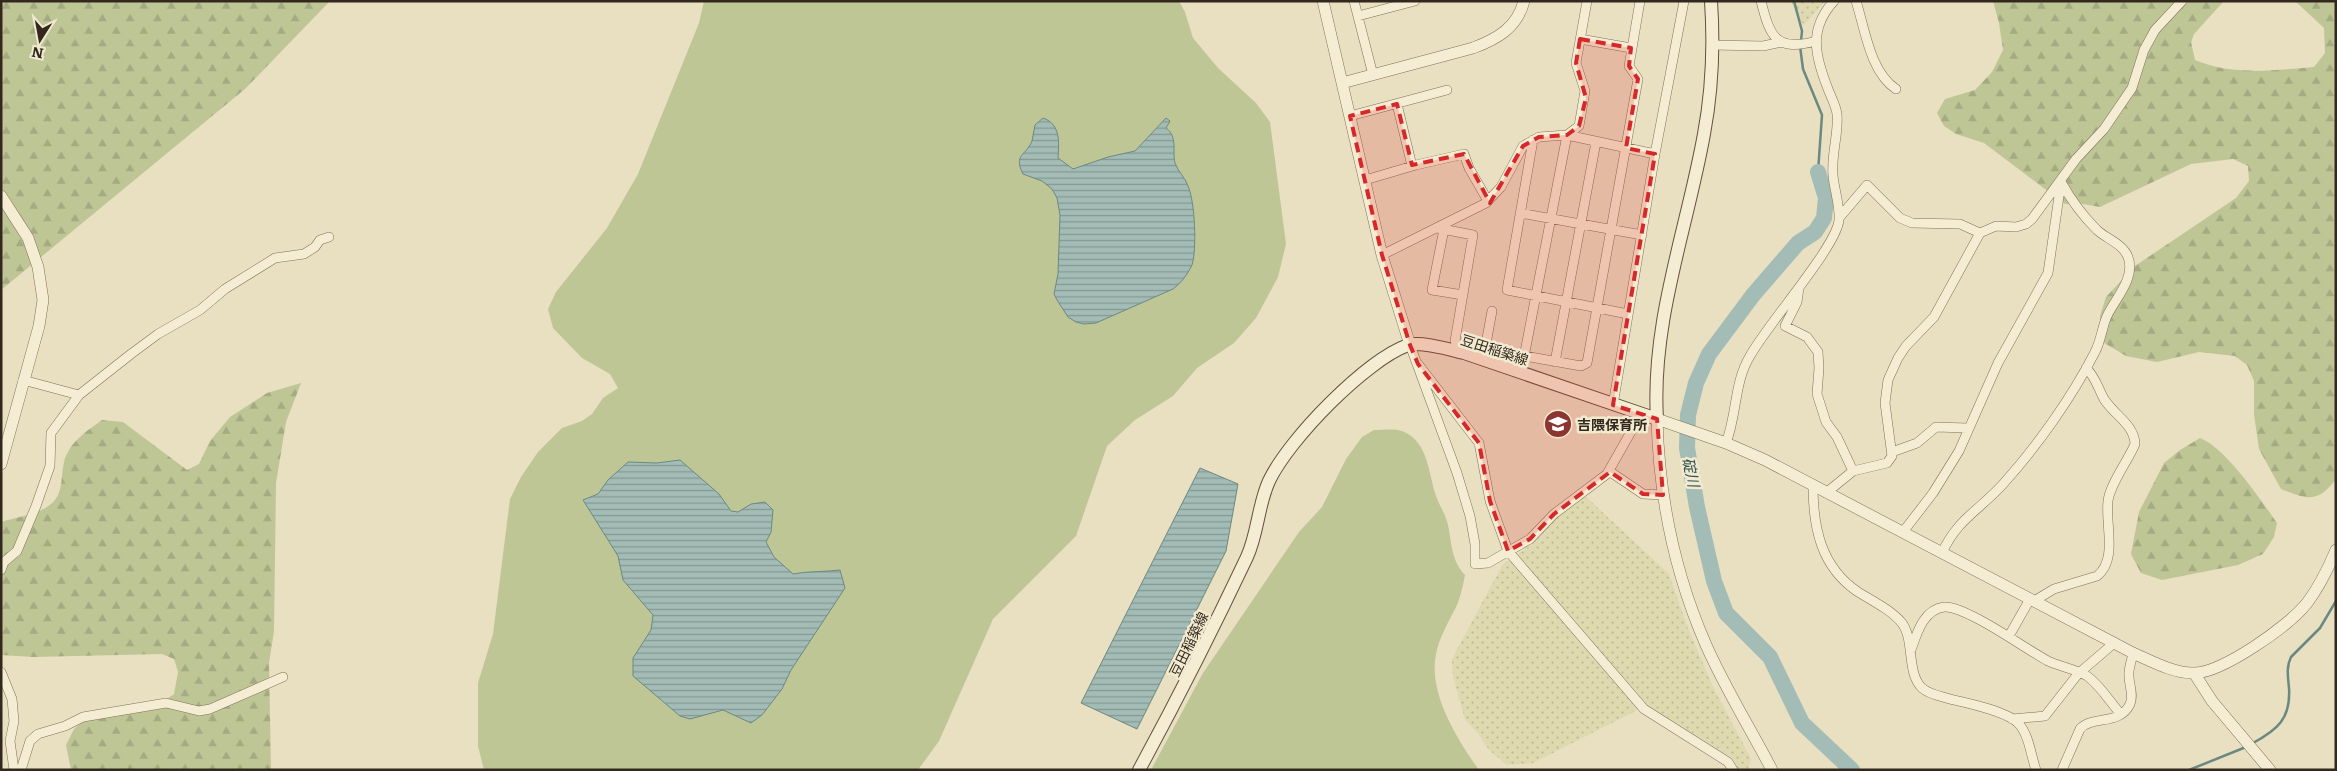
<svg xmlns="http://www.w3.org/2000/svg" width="2337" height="771" font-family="Literata,'Noto Sans JP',serif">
<defs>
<pattern id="farmland-dots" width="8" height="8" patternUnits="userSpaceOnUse" patternTransform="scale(1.25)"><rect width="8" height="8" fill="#ded9af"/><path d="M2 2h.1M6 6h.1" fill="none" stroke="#bfba96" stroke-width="1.8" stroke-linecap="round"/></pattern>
<pattern id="forest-firs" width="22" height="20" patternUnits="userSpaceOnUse" patternTransform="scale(1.25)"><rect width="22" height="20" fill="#bec696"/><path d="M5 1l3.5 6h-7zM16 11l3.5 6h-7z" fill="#a4aa81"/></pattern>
<pattern id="water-rules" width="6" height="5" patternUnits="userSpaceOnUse" patternTransform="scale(1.25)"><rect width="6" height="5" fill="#a3bcb6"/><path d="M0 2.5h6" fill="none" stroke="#859993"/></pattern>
</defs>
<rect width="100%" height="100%" fill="#e9dfc1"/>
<path fill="url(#farmland-dots)" d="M1791 1H1825L1804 25 1796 15Z
M1585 496 1669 574 1687 626 1713 687 1751 759 1748 770H1738L1733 758 1647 705 1533 763 1507 765 1489 750 1478 733 1465 720 1453 676 1452 659 1503 564 1531 545 1553 520Z"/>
<path fill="#bec696" d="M704 1H1179L1185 12 1193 38 1218 68 1256 103 1270 122 1286 244 1278 277 1256 318 1234 343 1197 368 1173 396 1135 420 1107 446 1076 536 993 619 939 741 918 770H484L478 746V683L493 634 510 499 521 477 538 452 562 428 582 421 592 414 603 398 618 388 610 374 582 358 553 328 548 309 556 292 607 228 638 174 699 23Z
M1374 430C1381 430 1391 429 1398 430 1427 437 1428 469 1435 493 1438 504 1446 514 1448 525 1452 544 1451 560 1465 575 1463 585 1461 595 1457 605 1450 620 1439 637 1436 654 1428 693 1457 739 1479 770H1151L1203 673 1299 532 1322 507 1346 459 1362 437Z"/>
<path fill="url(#forest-firs)" d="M1 1H330L245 89 1 290Z
M1993 1H2224L2194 34 2191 42 2195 60C2232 76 2275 70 2314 67L2325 53 2324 28 2295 1H2336V479C2317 504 2307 499 2281 489L2259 449 2254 414V381L2247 365 2235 356 2199 352 2157 362 2126 356 2101 341 2100 316 2106 297 2135 266 2236 198 2249 181 2248 166 2233 159 2191 164 2100 207 2077 203 2065 204 1984 143 1956 134 1944 126 1937 113 1945 99 1975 90 1992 72 2003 50 1999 23Z
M301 383 286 422 276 483 274 631 269 663 271 770H71L66 745 74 729 90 715 164 701 174 694 178 672 174 659 162 654 33 657 1 655V522C17 517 44 514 55 500 63 490 61 474 64 462 69 442 87 431 102 420L123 422 187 470 199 464 210 441 230 417 267 393Z
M2200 438C2226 448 2260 499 2277 523L2274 537 2263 554 2238 565 2162 580 2141 573 2131 554 2139 512 2164 463 2180 450Z"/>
<path fill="url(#water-rules)" stroke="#6b8983" d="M1043 118C1061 124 1059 143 1058 158L1073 169 1108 157 1135 151 1166 118 1170 121 1166 128C1178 137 1172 150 1175 163 1178 172 1185 177 1188 186 1195 201 1197 250 1192 265 1187 275 1182 282 1173 289L1096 323 1084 324 1076 322 1068 317 1057 300 1054 294 1058 274 1060 215 1057 198 1052 189 1042 181 1023 174C1013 154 1026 156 1032 141 1033 136 1034 130 1035 125Z
M680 460 719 494 731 511 738 512 751 504 765 502 773 510 771 532 766 542 774 557 793 574C807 571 825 572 840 570L845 588 791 670 782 689 762 715 751 723 723 710 690 719 680 716 633 676V658L651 630 653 615 623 580 618 556 583 500 598 494 608 480 628 462 657 463Z
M1200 468 1238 484 1226 551 1137 729 1081 703Z"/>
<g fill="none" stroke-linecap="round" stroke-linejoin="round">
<path stroke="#6b8983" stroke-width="2.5" d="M1794 1 1802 31 1801 41
M1800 46 1803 69 1822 115 1818 172
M2253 743C2277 730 2291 719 2289 688 2288 677 2286 667 2291 657L2320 628 2336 601
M2189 770 2246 747"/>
<path stroke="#a3bcb6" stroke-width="16" d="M1818 172 1826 198 1824 218 1815 232 1798 243 1753 295 1709 354 1696 383 1688 415 1687 448 1697 507 1714 581 1726 613 1770 657 1802 723 1852 770"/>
<defs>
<path id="minor" d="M1354 1 1373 75
M1761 1C1770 37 1776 52 1816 41
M1856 1C1865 29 1870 72 1896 89
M1358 16 1415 1
M1580 39 1631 48
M1712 45 1763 46 1782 42
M1397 104 1412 166
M1350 116 1447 90
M1533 140 1507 290 1628 314
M1365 180 1416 165 1464 154 1469 168 1488 201
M1520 213 1642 235
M1839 218 1867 185 1900 218 1912 223 1960 224 1980 233
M1437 228 1473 235 1455 341 1457 344
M1444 229 1432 290 1463 295
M1382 255 1486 203 1501 187 1523 146 1539 137 1567 135 1655 154
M1799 288 1797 302 1785 326 1807 337 1818 352 1819 368 1817 394 1826 422 1837 437 1853 471
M1410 345 1457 473 1470 516 1475 544V564L1488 563 1530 539 1554 514 1607 474 1641 414
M1485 349 1492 311
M1453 351 1457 344 1581 366 1587 363 1638 79 1629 66 1640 1
M1524 357 1567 135 1579 126 1585 91 1576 63 1587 1
M1555 362 1596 142
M1418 364 1479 443 1490 501 1508 551 1644 709 1728 762 1733 770
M23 380 79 395
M1613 405 1655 154 1684 1
M1726 443C1737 415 1734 382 1750 356 1766 326 1837 246 1839 220 1840 205 1834 189 1833 175 1831 155 1839 132 1837 114 1836 106 1831 97 1828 89 1815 56 1808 29 1834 1
M1892 452 1917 443 1936 427 1967 428
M1609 471 1643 494 1663 495
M1813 485C1813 528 1821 567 1858 592 1873 601 1891 610 1902 623 1915 641 1906 672 1922 688 1930 695 1941 696 1950 699 1968 703 2006 711 2018 723 2029 734 2031 756 2036 770
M1826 493 1853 471 1887 463 1892 456 1885 403 1888 380 1898 358 1906 346 1934 317 1980 233 1996 226 2016 227 2026 224 2032 219 2076 159 2104 129 2132 88 2144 50 2155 30 2182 1
M1903 532 1933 493 1959 451 1998 363 2048 273 2061 182
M1942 553C1957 519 1981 509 2004 483 2038 445 2072 397 2095 352 2101 341 2102 327 2107 316 2115 299 2136 278 2128 257 2123 244 2107 239 2097 230 2082 215 2071 200 2061 182
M1 570 4 562 17 551 36 506 50 466 51 433 79 395 131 354 158 334 200 310 225 289 275 258 304 254 315 247 320 240 329 237
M2034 601 2054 589 2097 576C2118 560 2105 524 2108 501 2110 484 2128 461 2135 444 2134 424 2114 415 2104 399 2098 388 2095 376 2086 368
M2009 636 2030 599
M1911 650C1917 633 1923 610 1944 607 1965 605 2027 650 2048 661 2061 667 2076 669 2087 676 2100 685 2110 702 2120 713
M1 672 12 699 14 721 10 741 14 770
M2012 719 2045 716 2078 674 2114 643
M21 770 30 741 38 734 65 726 83 717 166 703 199 711 210 709 283 677
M2062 770 2080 729C2092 715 2120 726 2130 704 2134 695 2129 685 2129 676 2128 669 2132 660 2133 653"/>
<path id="tertiary" d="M1323 1 1382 255 1410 345
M1342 83 1473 48C1497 39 1517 28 1524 1
M1 196 28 238 38 267 43 300 39 326 1 464
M2194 673 2212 701 2270 770
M1772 770C1750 728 1725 688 1706 645 1675 574 1659 497 1657 419L1726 443 1765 460 2133 653C2151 661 2175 674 2195 673 2223 672 2289 626 2307 603 2319 587 2328 569 2336 550"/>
<path id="secondary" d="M1139 770C1177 700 1213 629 1247 557 1258 533 1258 505 1269 481 1289 439 1365 361 1408 345 1421 341 1451 350 1464 353L1657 419C1651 322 1687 229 1704 134 1712 91 1714 45 1711 1"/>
</defs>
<use href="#minor" stroke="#81715a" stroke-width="10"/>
<use href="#tertiary" stroke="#81715a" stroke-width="12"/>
<use href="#secondary" stroke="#63523d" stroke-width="14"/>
<use href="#minor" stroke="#f5edd3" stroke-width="9"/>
<use href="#tertiary" stroke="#f5edd3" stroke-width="11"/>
<use href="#secondary" stroke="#f5edd3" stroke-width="12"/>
</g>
<path fill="#d62828" fill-opacity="0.2" stroke="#d62828" stroke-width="4" stroke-dasharray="10 6" stroke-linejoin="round" d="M1580 39 1631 48 1629 66 1638 79 1626 148 1655 154 1613 405 1657 419 1663 495 1643 494 1610 472 1554 514 1530 539 1508 551 1490 501 1479 443 1418 364 1410 345 1382 255 1350 116 1397 104 1412 165 1464 154 1490 203 1523 146 1539 137 1567 135 1579 126 1586 98 1576 63Z"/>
<defs>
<symbol id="school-disc" viewBox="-11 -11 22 22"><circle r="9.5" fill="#8b3430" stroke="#f2ead0"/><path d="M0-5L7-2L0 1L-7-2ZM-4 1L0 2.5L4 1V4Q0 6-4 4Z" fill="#fff"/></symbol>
</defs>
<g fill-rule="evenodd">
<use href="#school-disc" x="1542" y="408" width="32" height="32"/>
</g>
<g text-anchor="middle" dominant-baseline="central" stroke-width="5" stroke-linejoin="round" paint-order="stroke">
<g font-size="14" fill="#32281d" stroke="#f2ead0">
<text transform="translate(1495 349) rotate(18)">豆田稲築線</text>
<text transform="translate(1188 644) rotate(-64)">豆田稲築線</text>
</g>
<g font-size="14" font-weight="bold" fill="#32281d" stroke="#f2ead0" text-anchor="start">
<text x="1577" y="424">吉隈保育所</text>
</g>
<g font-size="15" font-style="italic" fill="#2e5150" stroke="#f2ead0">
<text transform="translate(1692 472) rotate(78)">碇川</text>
</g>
</g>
<rect width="2337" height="771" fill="none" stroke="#32281d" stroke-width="5"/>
<g transform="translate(40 40) rotate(191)" stroke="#f2ead0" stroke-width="4" paint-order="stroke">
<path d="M0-4L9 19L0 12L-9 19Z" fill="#32281d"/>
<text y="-8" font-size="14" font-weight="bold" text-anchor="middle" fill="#32281d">N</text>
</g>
</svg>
